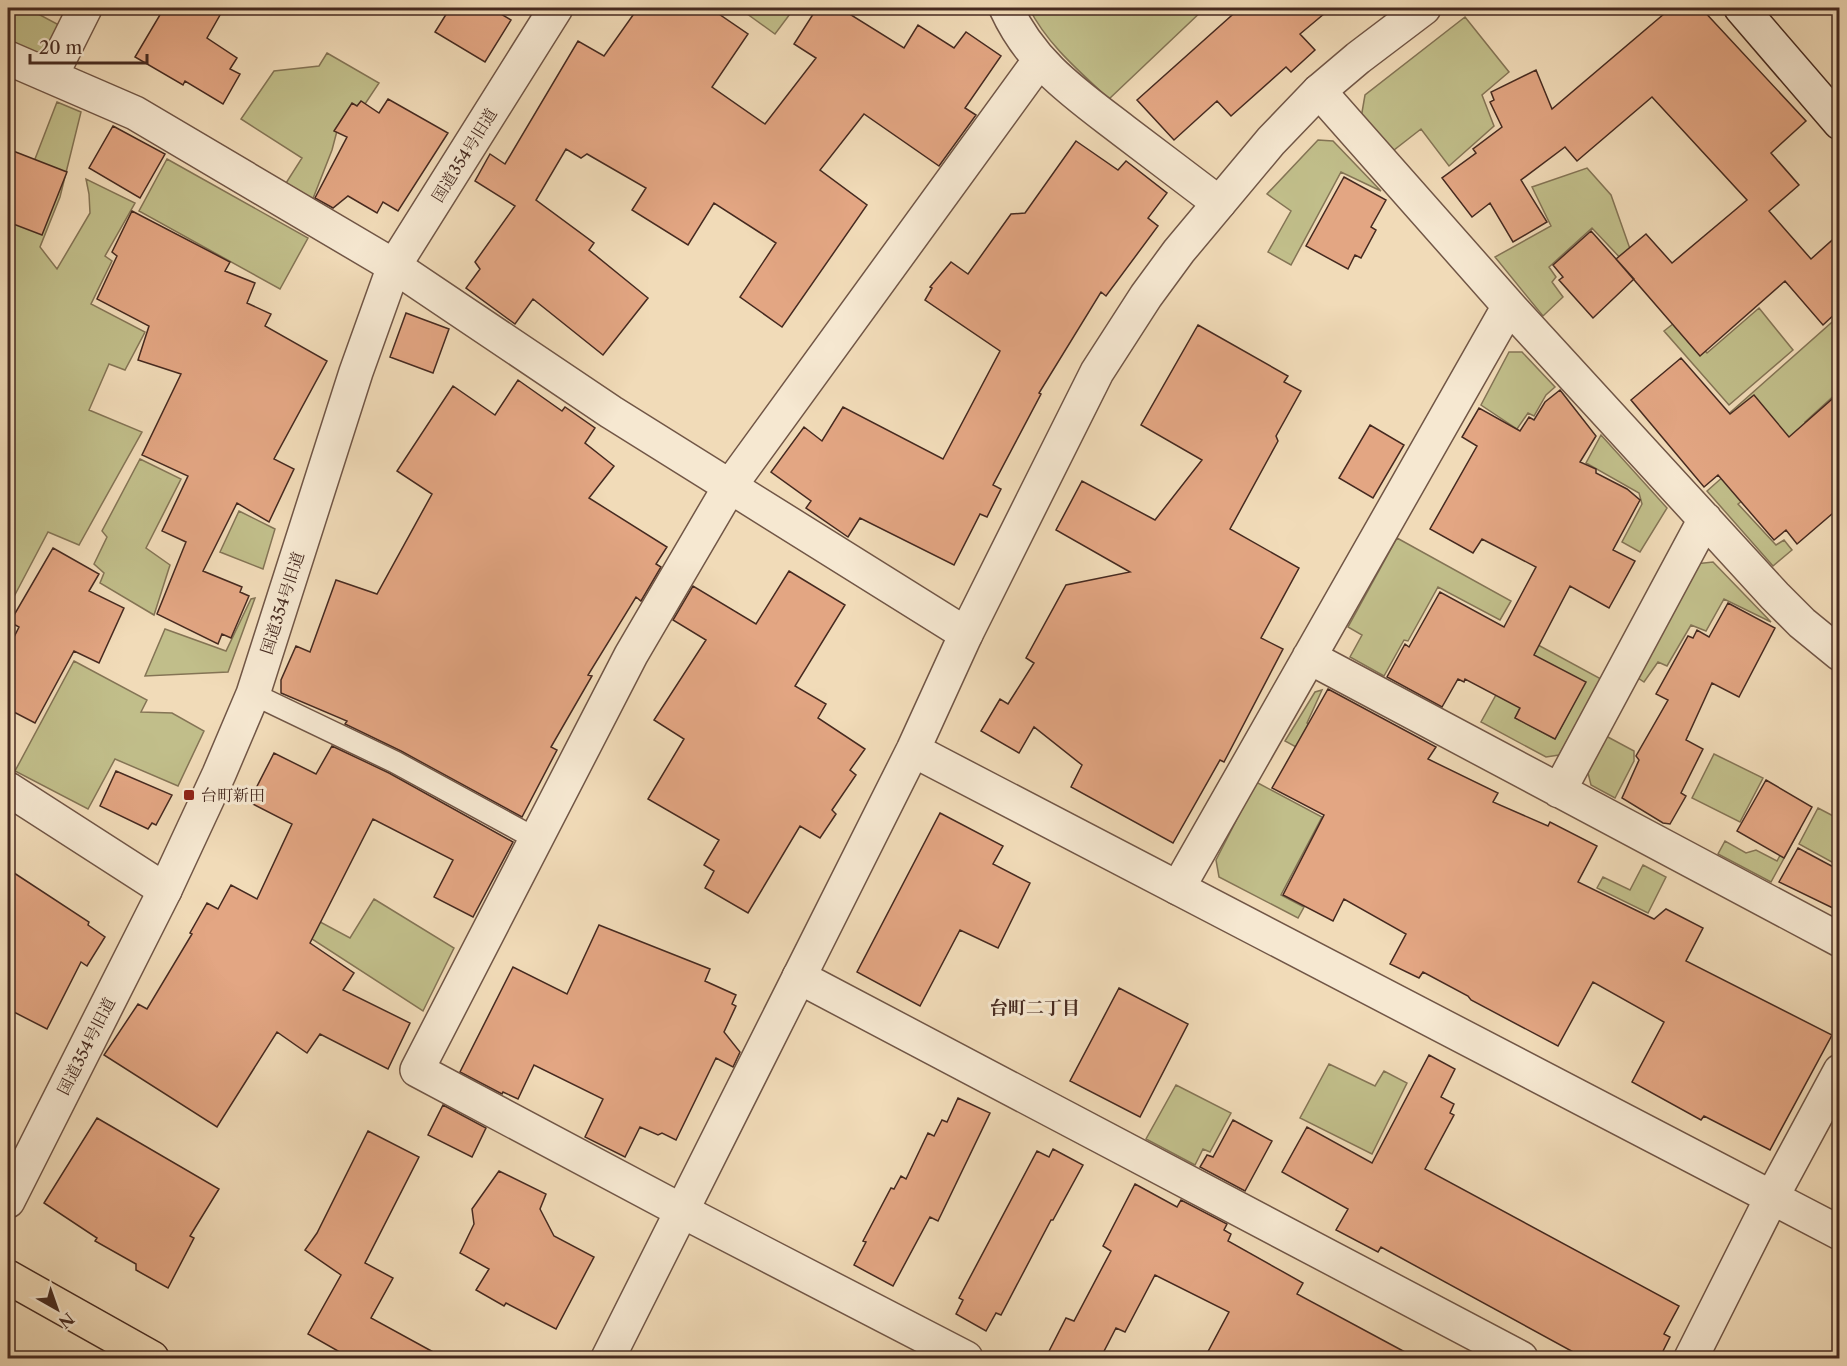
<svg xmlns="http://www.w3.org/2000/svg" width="1847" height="1366" font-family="'Libre Caslon Text','Noto Serif JP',serif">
<rect width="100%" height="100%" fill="#f1dbb8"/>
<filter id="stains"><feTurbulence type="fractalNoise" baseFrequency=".00333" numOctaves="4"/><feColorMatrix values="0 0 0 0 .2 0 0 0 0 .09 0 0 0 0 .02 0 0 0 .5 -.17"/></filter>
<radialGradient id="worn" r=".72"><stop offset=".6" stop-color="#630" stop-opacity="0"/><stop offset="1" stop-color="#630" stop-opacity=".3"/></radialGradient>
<path fill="#c1be8a" stroke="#847455" stroke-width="1.5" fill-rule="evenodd" d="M8 8 15 11 18 8H27L59 25 44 52 32 54 8 44Z
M739 8H779L790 14 775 34Z
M1029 8H1205L1109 99C1079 71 1047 44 1029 8Z
M1465 17 1509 72 1482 95 1494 126 1449 166 1421 129 1394 150 1361 118 1365 95Z
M327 53 379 83 365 104 337 131 332 150 312 201 286 183 302 158 241 119 274 71 319 66Z
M57 102 81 112 60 197 40 247 57 269 90 213 89 194 86 179 135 203 105 256 112 261 91 304 145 332 125 370 109 364 89 410 142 432 79 545 48 532 8 608V416L12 408 8 405V229Z
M1318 140 1333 141 1381 191 1341 172 1291 265 1268 252 1291 211 1267 194Z
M167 159 308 238 280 289 139 211Z
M1587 168 1611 195 1641 280 1592 228 1549 267 1556 277 1552 282 1563 297 1543 316 1495 257 1551 226 1532 187Z
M1759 308 1793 350 1729 405 1664 331 1678 320 1707 353Z
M1839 316V391L1805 422 1827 448 1755 491 1738 504 1776 545 1784 540 1792 550 1773 566 1707 491 1742 460 1716 425Z
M1509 352H1522L1555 387 1546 395 1534 416 1528 413 1517 429 1481 405Z
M1601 435 1667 508 1640 552 1622 542 1642 504 1639 493 1586 463Z
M140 459 181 479 146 548 170 565 154 615 100 583 104 573 94 564 107 537 102 531Z
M239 511 275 529 263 569 220 552Z
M1397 538 1511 601 1500 620 1438 587 1408 641 1404 640 1384 676 1350 657 1362 635 1348 627Z
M1713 562 1771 622 1724 599 1706 631 1691 625 1667 666 1658 662 1644 682 1638 678 1695 564Z
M255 598 228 672 145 676 165 629 226 651 251 599Z
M1527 639 1601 679 1559 755 1546 757 1481 722ZM1585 682 1555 739 1515 718 1526 696Z
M74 661 147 700 141 712 172 713 204 731 178 786 115 759 88 809 15 771Z
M1322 690 1307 723 1325 734 1318 759 1285 741 1315 692Z
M1606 736 1634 751V761L1615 798 1591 785 1588 773Z
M1714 754 1763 778 1740 822 1692 798Z
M1256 782 1322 817 1281 895 1304 907 1298 918 1219 877 1216 860Z
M1818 808 1839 819V866L1799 844Z
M1796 826 1800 829 1771 882 1718 854 1725 841 1746 853 1756 850 1777 861Z
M1643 865 1666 877 1648 913 1597 888 1603 877 1630 890Z
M374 899 454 948 423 1011 275 915 283 902 350 938Z
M1329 1064 1375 1086 1384 1071 1407 1083 1372 1154 1300 1118Z
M1176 1085 1231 1113 1210 1152 1203 1149 1195 1165 1146 1139Z"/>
<path fill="#e3a683" stroke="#462a20" stroke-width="1.5" d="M164 8H224L207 38 237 58 230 69 240 74 223 104 185 81 183 85 135 57Z
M450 8H491L511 20 485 62 435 32Z
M638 8H710L748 34 712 87 765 124 816 58 794 44 817 8H840L904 48 918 25 954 48 966 32 1001 56 965 108 976 115 939 166 864 114 820 170 867 205 782 327 740 297 776 243 714 203 688 245 632 210 646 188 587 154 581 158 566 149 536 200 594 243 589 250 648 298 603 355 533 299 515 324 466 288 480 269 475 262 515 206 475 181 490 154 505 164 578 41 604 56Z
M1240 8H1331L1300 34 1315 50 1291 72 1286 67 1231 116 1217 101 1174 140 1137 100Z
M1671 8H1701L1806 121 1771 153 1799 185 1769 211 1811 259 1839 234V310L1823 325 1785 281 1700 356 1616 259 1646 234 1672 263 1747 200 1652 97 1577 161 1565 147 1521 180 1547 222 1513 242 1490 203 1472 217 1442 178 1476 153 1473 149 1502 127 1490 102 1494 100 1491 92 1536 70 1552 109Z
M388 99 448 133 398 211 383 202 377 213 348 196 333 208 315 198 347 137 334 131 352 103 357 106 361 101 379 113Z
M113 126 165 154 140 198 89 168Z
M1076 141 1118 170 1126 161 1167 193 1148 218 1158 226 1106 296 1101 292 1039 393 1041 394 993 485 1001 489 987 517 980 514 954 565 860 518 848 537 806 508 811 501 771 472 804 427 822 441 843 407 943 459 1000 351 925 300 932 288 930 287 951 262 968 274 1011 214 1025 213Z
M8 149 67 172 42 235 8 222Z
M1344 177 1386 200 1371 227 1376 230 1361 258 1355 255 1348 269 1306 246Z
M132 211 230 262 225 271 255 283 247 303 271 314 265 326 327 361 274 459 294 469 269 522 237 503 203 571 242 587 240 592 249 596 231 638 222 634 218 644 157 614 186 542 162 531 188 476 142 455 181 374 138 360 149 326 97 299 117 256 112 252Z
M1591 231 1634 279 1593 318 1559 280 1563 277 1553 265Z
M406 313 449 329 433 373 390 357Z
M1198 325 1288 376 1284 382 1301 391 1276 436 1278 441 1230 529 1299 568 1261 638 1283 649 1224 762 1220 760 1173 843 1071 787 1082 765 1034 727 1019 753 981 731 1000 699 1008 704 1034 663 1026 658 1066 585 1130 572 1056 530 1082 481 1155 520 1202 460 1141 425Z
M1681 358 1730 414 1754 395 1789 437 1839 393V508L1797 544 1786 530 1774 540 1718 475 1704 487 1631 400Z
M518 380 562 411 565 407 595 428 585 443 614 466 589 498 667 547 656 564 661 567 641 601 636 597 588 675 592 676 551 747 557 750 522 817 401 751 345 724 347 721 281 693V680L296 646 310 652 336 580 377 594 432 494 397 471 453 386 495 415Z
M1560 390 1596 436 1580 462 1596 469V473L1627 489 1640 500 1613 550 1635 561 1609 608 1570 586 1534 655 1586 682 1555 739 1515 718 1520 708 1465 679 1464 682 1458 679 1442 707 1387 677 1405 644 1409 647 1440 592 1504 627 1536 567 1482 539 1473 553 1430 529 1477 446 1462 437 1479 408 1520 431 1529 417 1534 420 1545 402Z
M1370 425 1404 445 1373 498 1339 478Z
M53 548 99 574 89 591 124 608 99 663 74 651 35 723 8 709V649L19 627 10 622Z
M789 571 845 605 795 686 826 704 818 718 865 749 850 770 856 775 832 810 836 814 820 838 800 826 748 913 705 888 714 871 704 865 719 840 648 799 684 739 654 720 706 640 673 620 693 586 756 624Z
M1728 603 1775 628 1739 697 1712 683 1686 740 1703 749 1681 793 1686 796 1670 824 1663 823 1622 798 1639 760 1636 756 1668 700 1656 694 1688 636 1693 638 1697 630 1709 637Z
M1328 689 1436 747 1428 759 1498 793 1493 802 1548 826 1550 822 1597 846 1578 882 1654 919 1666 909 1703 928 1686 961 1832 1035 1770 1150 1704 1116 1701 1120 1632 1082 1664 1022 1593 982 1558 1046 1471 1000 1468 996 1423 972 1419 978 1390 964 1406 934 1344 899 1333 921 1283 895 1324 815 1272 788Z
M332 746 389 773 513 842 473 917 434 897 453 860 373 819 310 943 354 973 343 990 410 1023 388 1069 320 1034 307 1053 277 1032 217 1127 104 1055 138 1004 147 1009 192 934 190 933 207 903 218 909 231 885 257 899 292 824 249 802 274 753 316 774Z
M116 771 172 795 156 825 152 823 148 829 100 806Z
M1766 780 1812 807 1784 858 1737 831Z
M940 813 1003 846 993 864 1030 883 998 948 960 930 920 1006 857 972Z
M1798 848 1839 870V911L1779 882Z
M8 869 89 922 88 925 105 937 87 966 81 962 47 1029 8 1009Z
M599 925 710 969 705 981 736 995 732 1004 736 1006 724 1032 740 1052 733 1067 716 1058 676 1140 662 1133 658 1135 640 1127 625 1157 585 1137 603 1099 534 1065 518 1099 503 1092 502 1094 460 1072 513 967 567 994Z
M1119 988 1188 1024 1140 1117 1070 1081Z
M1429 1055 1455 1069 1441 1097 1454 1104 1450 1113 1454 1115 1425 1169 1679 1306 1664 1334 1670 1337 1659 1359H1586L1381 1247 1378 1252 1336 1230 1348 1209 1282 1172 1307 1127 1372 1163Z
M958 1098 990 1113 938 1221 930 1217 893 1286 854 1265 866 1242 863 1241 891 1188 894 1189 901 1176 906 1179 928 1133 934 1136 942 1120 947 1122Z
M443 1105 486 1128 472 1157 428 1135Z
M97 1118 219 1189 190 1236 194 1238 168 1288 136 1270V1264L95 1241 97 1238 44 1203Z
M1233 1120 1272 1141 1245 1191 1200 1167 1207 1155 1213 1157Z
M368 1131 419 1157 365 1263 393 1278 371 1318 446 1359H352L308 1334 341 1275 305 1250 317 1233Z
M1053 1149 1083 1165 1053 1220H1051L1001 1315 996 1313 986 1331 956 1314 963 1300 959 1298 1037 1151 1049 1157Z
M499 1171 546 1194 540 1209 554 1236 594 1257 556 1329 506 1303 504 1306 476 1290 489 1269 460 1253 474 1224 472 1209Z
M1135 1184 1177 1207 1181 1200 1227 1224 1224 1230 1231 1234 1228 1241 1303 1283 1297 1294 1418 1359H1204L1229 1312 1155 1275 1125 1332 1116 1328 1100 1359H1045L1066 1318 1074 1321 1111 1251 1103 1246Z"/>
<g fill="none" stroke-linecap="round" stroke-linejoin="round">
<defs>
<path id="service" d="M253 694 395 762 536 839"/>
<path id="minor" d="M1006 8C1032 65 1076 94 1124 131 1156 155 1187 179 1219 203
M8 58 135 113 394 266 611 412 966 634
M51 76 85 8
M1319 91 1509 306 1775 596 1802 623 1840 654
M1309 657 1840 940
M8 789 165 890
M1559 791 1705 519
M1178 888 1509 306
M799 977 1521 1358
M966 1358 682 1211 417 1070 631 655 730 486 1039 61
M1691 1358 1772 1197 1840 1071"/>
<path id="tertiary" d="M913 750 1840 1233
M8 1201 165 890 219 774 253 694 356 372 394 266 556 8
M608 1358 913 750 966 634 1097 372 1146 296 1179 251 1271 141 1319 91 1358 58 1424 8"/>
<path id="secondary" d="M1741 8 1840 123"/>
<path id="primary" d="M8 1277 152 1358"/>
</defs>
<use href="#service" stroke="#715646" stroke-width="24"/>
<use href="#minor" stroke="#715646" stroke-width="36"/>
<use href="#tertiary" stroke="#715646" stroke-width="36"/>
<use href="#secondary" stroke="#462a20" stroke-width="36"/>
<use href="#primary" stroke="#462a20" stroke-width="36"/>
<use href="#service" stroke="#f6e8d1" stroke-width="21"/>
<use href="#minor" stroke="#f6e8d1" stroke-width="33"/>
<use href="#tertiary" stroke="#f6e8d1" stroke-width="33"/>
<use href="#secondary" stroke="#f6e8d1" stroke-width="33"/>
<use href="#primary" stroke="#f1dbb8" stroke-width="33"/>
</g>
<rect fill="#8f2418" stroke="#f6e8d1" stroke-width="2" x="183" y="789" width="12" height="12" rx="3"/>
<g text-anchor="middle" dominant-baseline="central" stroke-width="6" stroke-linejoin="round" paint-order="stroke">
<g font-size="16" fill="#462a20" stroke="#f6e8d1">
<text transform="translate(464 155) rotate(-58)">国道354号旧道</text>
<text transform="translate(282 603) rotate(-72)">国道354号旧道</text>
<text transform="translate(86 1046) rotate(-63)">国道354号旧道</text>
</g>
<g font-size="16" fill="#462a20" stroke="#f6e8d1" text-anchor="start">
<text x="201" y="795">台町新田</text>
</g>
<g font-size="18" font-weight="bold" fill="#462a20" stroke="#f6e8d1">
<text x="1035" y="1008">台町二丁目</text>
</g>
</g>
<rect width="1847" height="1366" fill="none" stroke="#f1dbb8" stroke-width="30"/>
<rect x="9" y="9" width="1829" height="1348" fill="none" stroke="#462a20" stroke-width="3"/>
<rect x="15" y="15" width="1817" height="1336" fill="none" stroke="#462a20" stroke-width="1.5"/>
<g transform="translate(57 1309) rotate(140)" stroke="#f6e8d1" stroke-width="4.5" paint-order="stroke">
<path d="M0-4.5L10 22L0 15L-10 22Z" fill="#462a20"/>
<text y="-9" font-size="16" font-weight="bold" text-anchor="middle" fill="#462a20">N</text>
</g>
<path d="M30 54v9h117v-9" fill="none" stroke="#462a20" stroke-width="3"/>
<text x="39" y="54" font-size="18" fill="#462a20" stroke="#f6e8d1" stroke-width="4.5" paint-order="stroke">20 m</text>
<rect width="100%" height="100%" filter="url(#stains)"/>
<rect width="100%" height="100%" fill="url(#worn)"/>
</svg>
